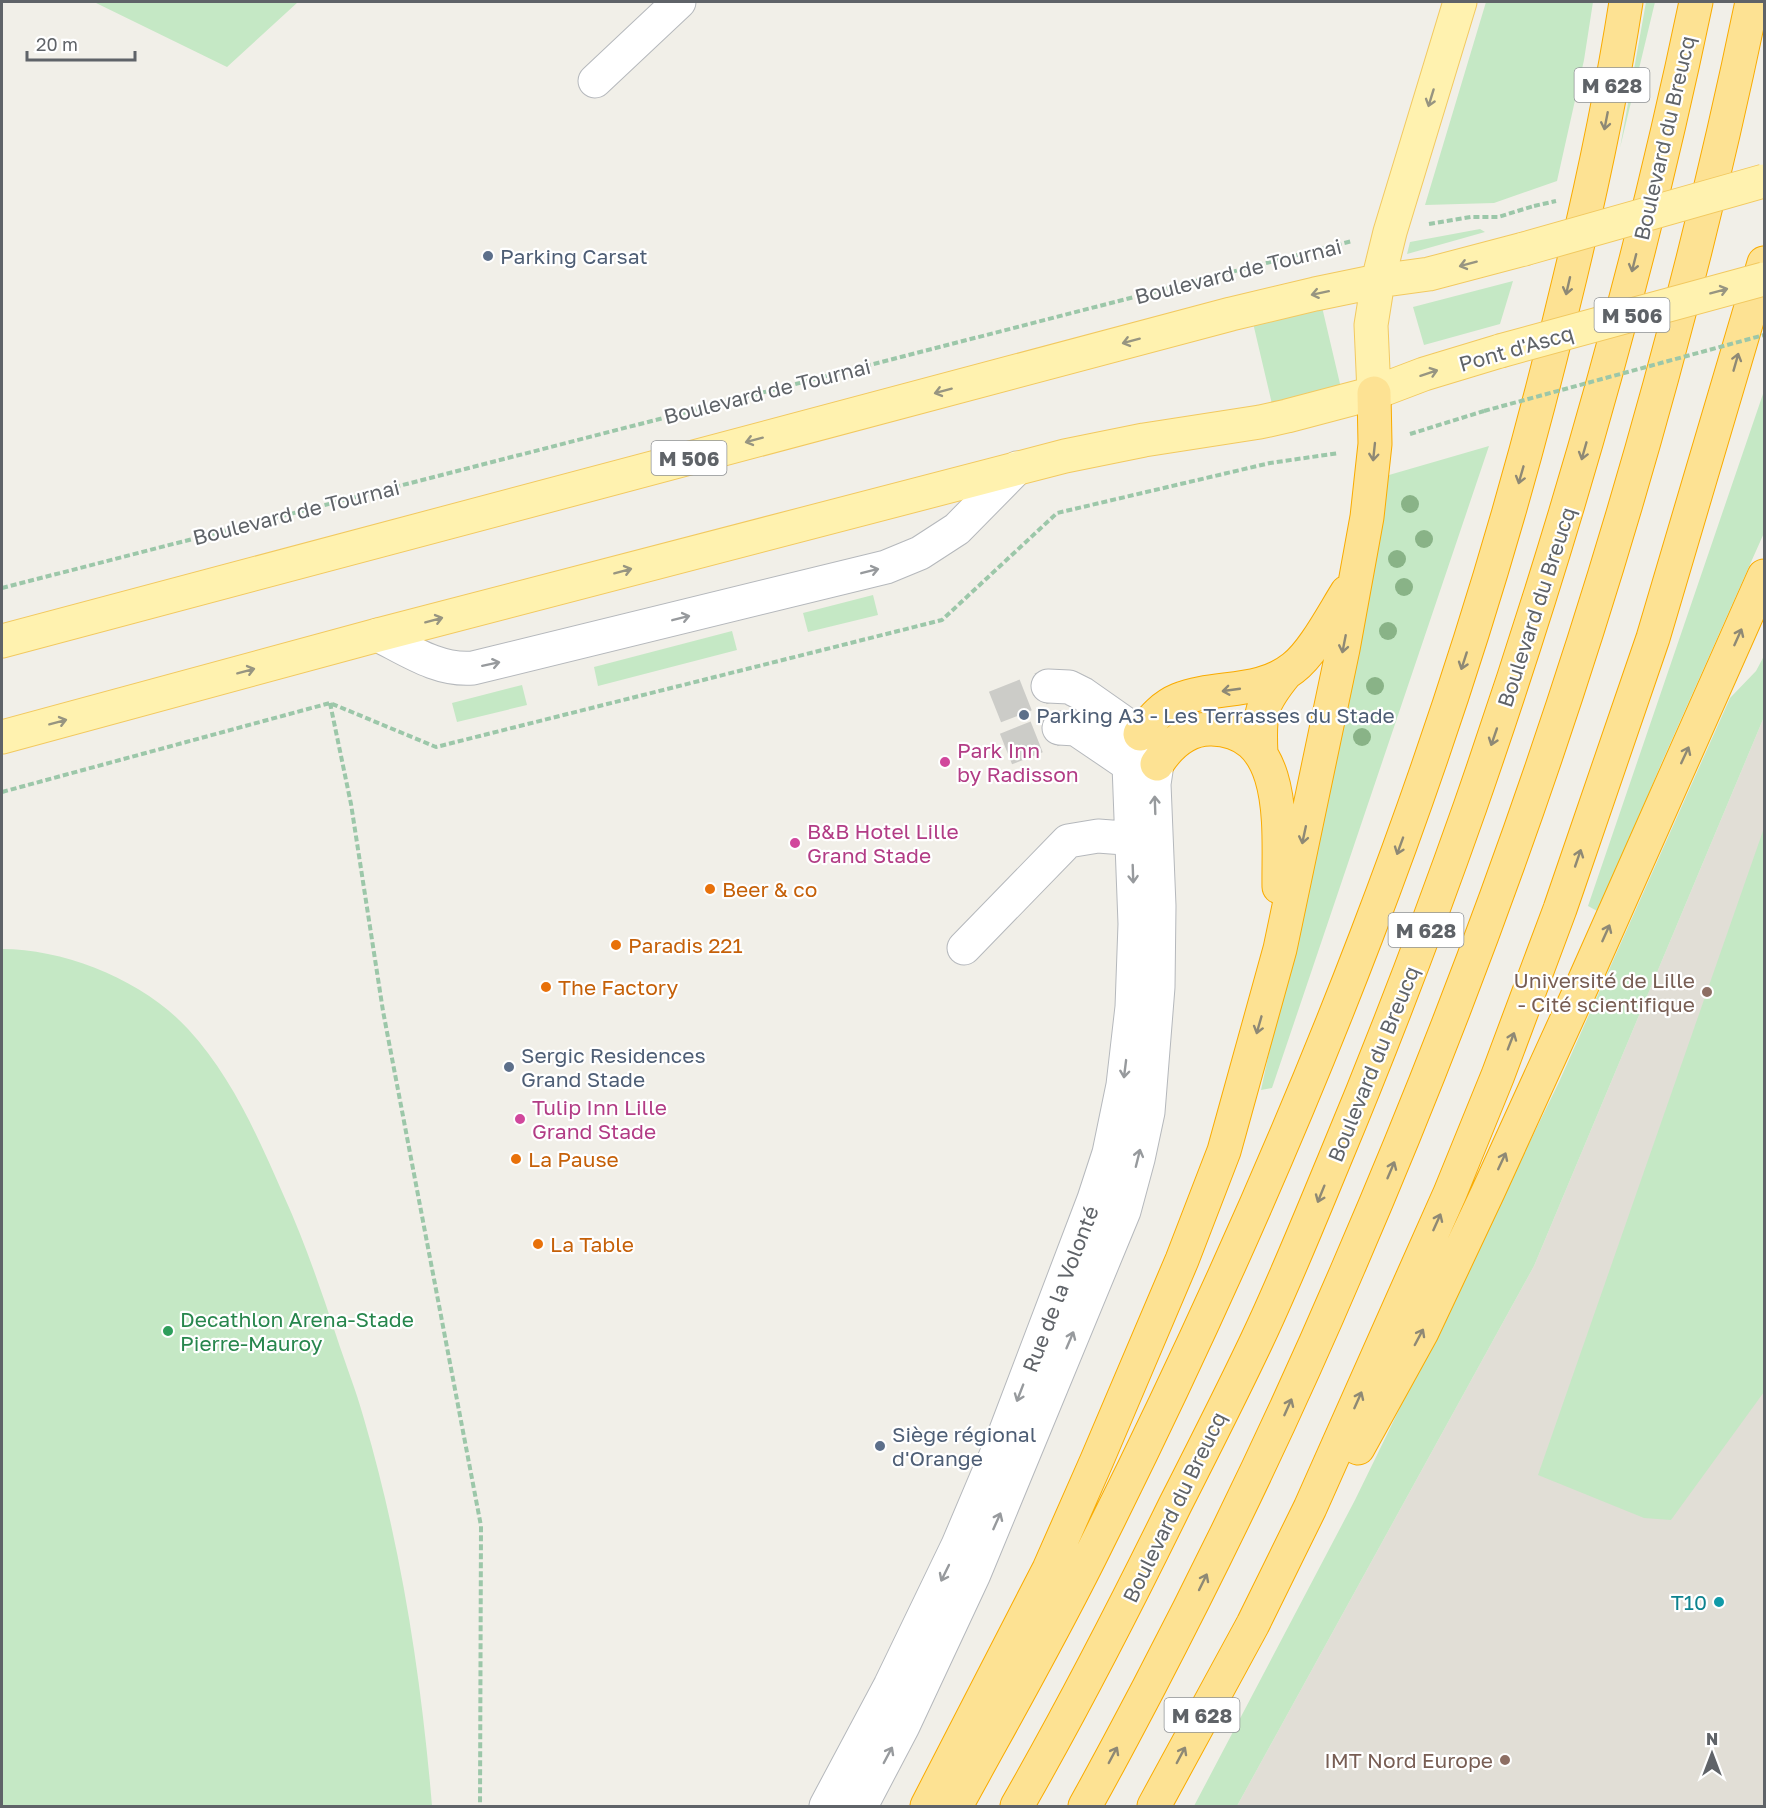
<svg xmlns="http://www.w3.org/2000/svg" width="1766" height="1808" font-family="'Golos Text',sans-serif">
<rect width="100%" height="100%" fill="#f1efe8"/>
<path fill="#e1ded6" d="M1764 717V1806H1237L1534 1266Z"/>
<path fill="#c5e8c5" d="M94 2H298L227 67Z
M1486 2H1593L1584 60 1557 181 1494 203 1425 205Z
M1646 2H1655L1620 148Z
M1480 229 1485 232 1407 254 1410 242Z
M1513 281 1500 324 1424 345 1413 307Z
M1322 307 1341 388 1272 404 1253 323Z
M1764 391V533L1661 764 1599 912 1588 906Z
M1489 446 1272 1088 1261 1090 1368 588 1389 475Z
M873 595 878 615 808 632 803 613Z
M732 631 737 650 598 686 594 667Z
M1764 656V717L1534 1266 1237 1806H1194L1355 1500 1559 1082 1730 698 1756 671Z
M522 685 527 705 457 722 452 703Z
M1764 828V1392L1671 1520 1644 1518 1538 1475Z
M2 949C66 949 144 981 188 1029 232 1077 257 1135 283 1194 304 1240 320 1287 336 1335 345 1363 356 1390 364 1419 401 1545 421 1675 432 1806H2Z"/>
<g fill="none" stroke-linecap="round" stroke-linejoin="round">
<path stroke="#ccccc8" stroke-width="33" stroke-dasharray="33 16" stroke-linecap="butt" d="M995 707 1048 686
M1006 749 1059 728"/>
<defs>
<path id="minor" d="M595 81 679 2
M378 635C408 650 438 671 473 668L886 567 920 553 957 529 1017 468
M1048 686 1069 687 1083 694 1140 734 1150 752
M1059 728 1076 729 1129 765 1149 764
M964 948 1068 841 1098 836 1151 840
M826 1806 890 1686 958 1545 1002 1441 1094 1199 1109 1153 1123 1085 1132 1007 1135 924 1129 765 1140 734
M861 1806 903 1726 974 1574 1124 1211 1138 1159 1148 1112 1158 987 1159 906 1154 784 1157 764"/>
<path id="major" d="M1374 393 1371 325 1378 281 1390 232 1460 2
M2 641 1231 314 1315 294 1378 281 1429 274 1524 249
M2 737 378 635 1065 456 1144 440 1260 422 1287 416 1374 393 1424 374 1500 351"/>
<path id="highway" d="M1140 734C1151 721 1161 707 1178 700 1215 685 1259 695 1293 668 1313 653 1333 614 1347 592
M1261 754C1259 713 1260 705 1286 673
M1157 764C1170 744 1187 728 1212 729 1290 731 1278 834 1279 887
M1358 1448 1422 1332 1488 1192 1582 986 1764 576
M927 1806 1049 1569 1097 1460 1182 1260 1224 1151 1280 949 1343 649 1367 517 1375 444 1374 393
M956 1806C1004 1718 1054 1631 1098 1541 1295 1147 1461 735 1563 306 1588 205 1610 104 1626 2
M1017 1806C1073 1708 1125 1607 1175 1505 1203 1450 1231 1395 1257 1340 1285 1281 1309 1221 1334 1161 1383 1044 1428 926 1470 807 1562 543 1639 275 1696 2
M1085 1806C1107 1767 1128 1727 1149 1687 1221 1549 1288 1409 1349 1266 1525 859 1662 436 1752 2
M1154 1806 1253 1624 1310 1508 1450 1193 1498 1075 1560 909 1653 638 1764 263"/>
</defs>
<use href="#minor" stroke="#b5b8bc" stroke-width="35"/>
<use href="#major" stroke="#f2c960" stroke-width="35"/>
<use href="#highway" stroke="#f9ab00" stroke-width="35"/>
<path stroke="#9cc7a9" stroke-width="4" stroke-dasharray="6 3" stroke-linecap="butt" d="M1429 224 1471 217H1498L1534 206
M1410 434 1484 411
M2 588 1352 241
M330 703 351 804 383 1011 481 1526 480 1806
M2 792 330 703 436 747 942 620 1057 513 1270 463 1339 453"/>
<use href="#minor" stroke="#fff" stroke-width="33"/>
<use href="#major" stroke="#fff2af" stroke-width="33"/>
<use href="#highway" stroke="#fde293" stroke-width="33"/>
<defs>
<path id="major-bridge" d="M1524 249 1764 181
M1500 351 1764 279"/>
</defs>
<use href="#major-bridge" stroke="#f2c960" stroke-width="35" stroke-linecap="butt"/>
<path stroke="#9cc7a9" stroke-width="4" stroke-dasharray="6 3" stroke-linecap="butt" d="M1534 206 1556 201
M1484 411 1764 335"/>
<use href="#major-bridge" stroke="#fff2af" stroke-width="33"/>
</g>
<g fill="#89b387">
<circle cx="1410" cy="504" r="9"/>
<circle cx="1424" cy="539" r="9"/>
<circle cx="1397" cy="559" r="9"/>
<circle cx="1404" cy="587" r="9"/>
<circle cx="1388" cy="631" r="9"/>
<circle cx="1375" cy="686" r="9"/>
<circle cx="1362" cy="737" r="9"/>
</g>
<defs><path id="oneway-shaft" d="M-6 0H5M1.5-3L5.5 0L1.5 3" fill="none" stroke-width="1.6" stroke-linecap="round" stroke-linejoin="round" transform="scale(1.5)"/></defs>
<g stroke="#979581">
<use href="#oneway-shaft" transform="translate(1431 98) rotate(107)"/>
<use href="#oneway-shaft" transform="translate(1468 264) rotate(165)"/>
<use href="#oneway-shaft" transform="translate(1719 291) rotate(-15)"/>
<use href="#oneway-shaft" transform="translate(1320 293) rotate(168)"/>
<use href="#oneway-shaft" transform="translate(1131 341) rotate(165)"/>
<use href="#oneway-shaft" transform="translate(1429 373) rotate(-18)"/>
<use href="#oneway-shaft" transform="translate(943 391) rotate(165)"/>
<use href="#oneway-shaft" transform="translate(754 440) rotate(165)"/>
<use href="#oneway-shaft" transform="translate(623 571) rotate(-15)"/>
<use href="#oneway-shaft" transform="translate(434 620) rotate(-15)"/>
<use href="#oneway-shaft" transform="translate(246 671) rotate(-15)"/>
<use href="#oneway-shaft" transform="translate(58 722) rotate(-15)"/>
</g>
<g stroke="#8e8975">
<use href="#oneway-shaft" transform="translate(1606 121) rotate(101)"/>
<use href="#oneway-shaft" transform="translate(1634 263) rotate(104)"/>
<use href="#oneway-shaft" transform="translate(1568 286) rotate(103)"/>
<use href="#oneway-shaft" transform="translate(1736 362) rotate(-74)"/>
<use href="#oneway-shaft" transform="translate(1584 451) rotate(106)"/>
<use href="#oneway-shaft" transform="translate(1374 452) rotate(96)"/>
<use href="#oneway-shaft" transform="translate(1521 475) rotate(106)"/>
<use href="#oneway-shaft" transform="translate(1738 637) rotate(-66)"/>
<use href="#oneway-shaft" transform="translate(1344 644) rotate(101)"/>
<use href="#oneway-shaft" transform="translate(1464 661) rotate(108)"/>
<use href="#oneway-shaft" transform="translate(1231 690) rotate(172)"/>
<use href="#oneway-shaft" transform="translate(1494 737) rotate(109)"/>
<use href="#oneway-shaft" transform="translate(1685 755) rotate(-65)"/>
<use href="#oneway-shaft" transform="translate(1304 835) rotate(102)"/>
<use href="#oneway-shaft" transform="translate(1400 846) rotate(110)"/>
<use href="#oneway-shaft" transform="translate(1578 858) rotate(-71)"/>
<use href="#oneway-shaft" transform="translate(1606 933) rotate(-66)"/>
<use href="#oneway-shaft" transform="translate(1259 1025) rotate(106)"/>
<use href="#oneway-shaft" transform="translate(1511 1041) rotate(-69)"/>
<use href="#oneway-shaft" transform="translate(1502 1161) rotate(-65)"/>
<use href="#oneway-shaft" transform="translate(1391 1170) rotate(-67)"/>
<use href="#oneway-shaft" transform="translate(1321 1194) rotate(112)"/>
<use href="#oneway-shaft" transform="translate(1437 1222) rotate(-66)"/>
<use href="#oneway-shaft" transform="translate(1419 1337) rotate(-62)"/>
<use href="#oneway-shaft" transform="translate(1358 1400) rotate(-66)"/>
<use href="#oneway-shaft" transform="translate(1288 1407) rotate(-66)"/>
<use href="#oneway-shaft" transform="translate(1203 1582) rotate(-64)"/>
<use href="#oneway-shaft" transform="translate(1113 1755) rotate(-62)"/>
<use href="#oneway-shaft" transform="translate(1181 1755) rotate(-62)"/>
</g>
<g stroke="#979a9d">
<use href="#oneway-shaft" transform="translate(870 571) rotate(-14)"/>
<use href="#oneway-shaft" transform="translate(681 618) rotate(-14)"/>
<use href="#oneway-shaft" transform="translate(491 664) rotate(-12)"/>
<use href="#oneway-shaft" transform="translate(1155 805) rotate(-92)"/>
<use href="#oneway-shaft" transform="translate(1133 874) rotate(88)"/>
<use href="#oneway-shaft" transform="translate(1125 1069) rotate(97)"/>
<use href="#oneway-shaft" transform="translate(1138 1158) rotate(-76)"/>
<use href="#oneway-shaft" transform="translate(1070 1340) rotate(-67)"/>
<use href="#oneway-shaft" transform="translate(1020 1393) rotate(111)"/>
<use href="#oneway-shaft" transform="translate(997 1521) rotate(-66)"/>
<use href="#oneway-shaft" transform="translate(945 1573) rotate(116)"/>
<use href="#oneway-shaft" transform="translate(888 1755) rotate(-62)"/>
</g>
<g fill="#5c6f8a" stroke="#fff" stroke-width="2">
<circle cx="488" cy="256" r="6"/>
<circle cx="1024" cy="715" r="6"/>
<circle cx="509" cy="1067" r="6"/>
<circle cx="880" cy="1446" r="6"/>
</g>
<g fill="#d1479c" stroke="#fff" stroke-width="2">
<circle cx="945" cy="762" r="6"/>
<circle cx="795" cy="843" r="6"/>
<circle cx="520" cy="1119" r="6"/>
</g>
<g fill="#e8710a" stroke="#fff" stroke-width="2">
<circle cx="710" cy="889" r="6"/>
<circle cx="616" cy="945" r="6"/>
<circle cx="546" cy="987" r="6"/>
<circle cx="516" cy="1159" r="6"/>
<circle cx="538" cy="1244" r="6"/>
</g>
<g fill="#8d6e63" stroke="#fff" stroke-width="2">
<circle cx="1707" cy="992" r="6"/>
<circle cx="1505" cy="1760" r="6"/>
</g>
<circle fill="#2e9e5b" stroke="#fff" stroke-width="2" cx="168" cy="1331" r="6"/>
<circle fill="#0f9aa8" stroke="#fff" stroke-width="2" cx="1719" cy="1602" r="6"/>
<g text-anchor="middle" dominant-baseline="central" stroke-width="4.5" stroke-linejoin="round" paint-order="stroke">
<g fill="#fff" stroke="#8f9295" stroke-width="1.5">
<rect x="1574.5" y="68" width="75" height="34" rx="4.5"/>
<rect x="1594.5" y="298" width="75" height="34" rx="4.5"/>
<rect x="651.5" y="441" width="75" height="34" rx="4.5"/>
<rect x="1388.5" y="913" width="75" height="34" rx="4.5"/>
<rect x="1164.5" y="1698" width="75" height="34" rx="4.5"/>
</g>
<g font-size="20" font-weight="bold" fill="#5f6368">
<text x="1612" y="85">M 628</text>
<text x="1632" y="315">M 506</text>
<text x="689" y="458">M 506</text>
<text x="1426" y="930">M 628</text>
<text x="1202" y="1715">M 628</text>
</g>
<g font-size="21" fill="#5f6368" stroke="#fff">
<text transform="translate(1664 138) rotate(-77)">Boulevard du Breucq</text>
<text transform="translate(1238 271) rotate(-14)">Boulevard de Tournai</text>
<text transform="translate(1516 348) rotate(-16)">Pont d'Ascq</text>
<text transform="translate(767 391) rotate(-14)">Boulevard de Tournai</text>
<text transform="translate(296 512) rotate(-14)">Boulevard de Tournai</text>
<text transform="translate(1536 607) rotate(-72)">Boulevard du Breucq</text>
<text transform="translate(1373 1064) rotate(-68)">Boulevard du Breucq</text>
<text transform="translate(1060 1289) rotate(-69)">Rue de la Volonté</text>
<text transform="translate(1174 1507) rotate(-64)">Boulevard du Breucq</text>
</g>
<g font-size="21" fill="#4e5e75" stroke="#fff" text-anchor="start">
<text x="500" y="256">Parking Carsat</text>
<text x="1036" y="715">Parking A3 - Les Terrasses du Stade</text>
<text x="521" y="1055">Sergic Residences<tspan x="521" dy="24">Grand Stade</tspan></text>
<text x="892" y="1434">Siège régional<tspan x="892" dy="24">d'Orange</tspan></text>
</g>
<g font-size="21" fill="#b23c85" stroke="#fff" text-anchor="start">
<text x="957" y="750">Park Inn<tspan x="957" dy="24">by Radisson</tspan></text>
<text x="807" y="831">B&amp;B Hotel Lille<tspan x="807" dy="24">Grand Stade</tspan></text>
<text x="532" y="1107">Tulip Inn Lille<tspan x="532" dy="24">Grand Stade</tspan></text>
</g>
<g font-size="21" fill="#c56008" stroke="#fff" text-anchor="start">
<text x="722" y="889">Beer &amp; co</text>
<text x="628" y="945">Paradis 221</text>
<text x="558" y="987">The Factory</text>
<text x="528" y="1159">La Pause</text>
<text x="550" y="1244">La Table</text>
</g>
<g font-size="21" fill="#785e54" stroke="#fff" text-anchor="end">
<text x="1695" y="980">Université de Lille<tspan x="1695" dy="24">‐ Cité scientifique</tspan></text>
<text x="1493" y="1760">IMT Nord Europe</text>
</g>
<g font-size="21" fill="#27864d" stroke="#fff" text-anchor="start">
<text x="180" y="1319">Decathlon Arena-Stade<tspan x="180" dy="24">Pierre-Mauroy</tspan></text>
</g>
<g font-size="21" fill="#0d838f" stroke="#fff" text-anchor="end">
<text x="1707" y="1602">T10</text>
</g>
</g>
<rect width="1766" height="1808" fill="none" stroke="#5f6368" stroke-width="6"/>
<g transform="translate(1712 1754)" stroke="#ffffff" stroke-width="4.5" paint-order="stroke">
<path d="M0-4.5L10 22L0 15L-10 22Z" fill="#5f6368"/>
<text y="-9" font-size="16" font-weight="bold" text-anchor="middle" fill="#5f6368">N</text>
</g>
<path d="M27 51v9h108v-9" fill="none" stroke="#5f6368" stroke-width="3"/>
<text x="36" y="51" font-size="18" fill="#5f6368" stroke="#ffffff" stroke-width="4.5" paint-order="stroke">20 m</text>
</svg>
